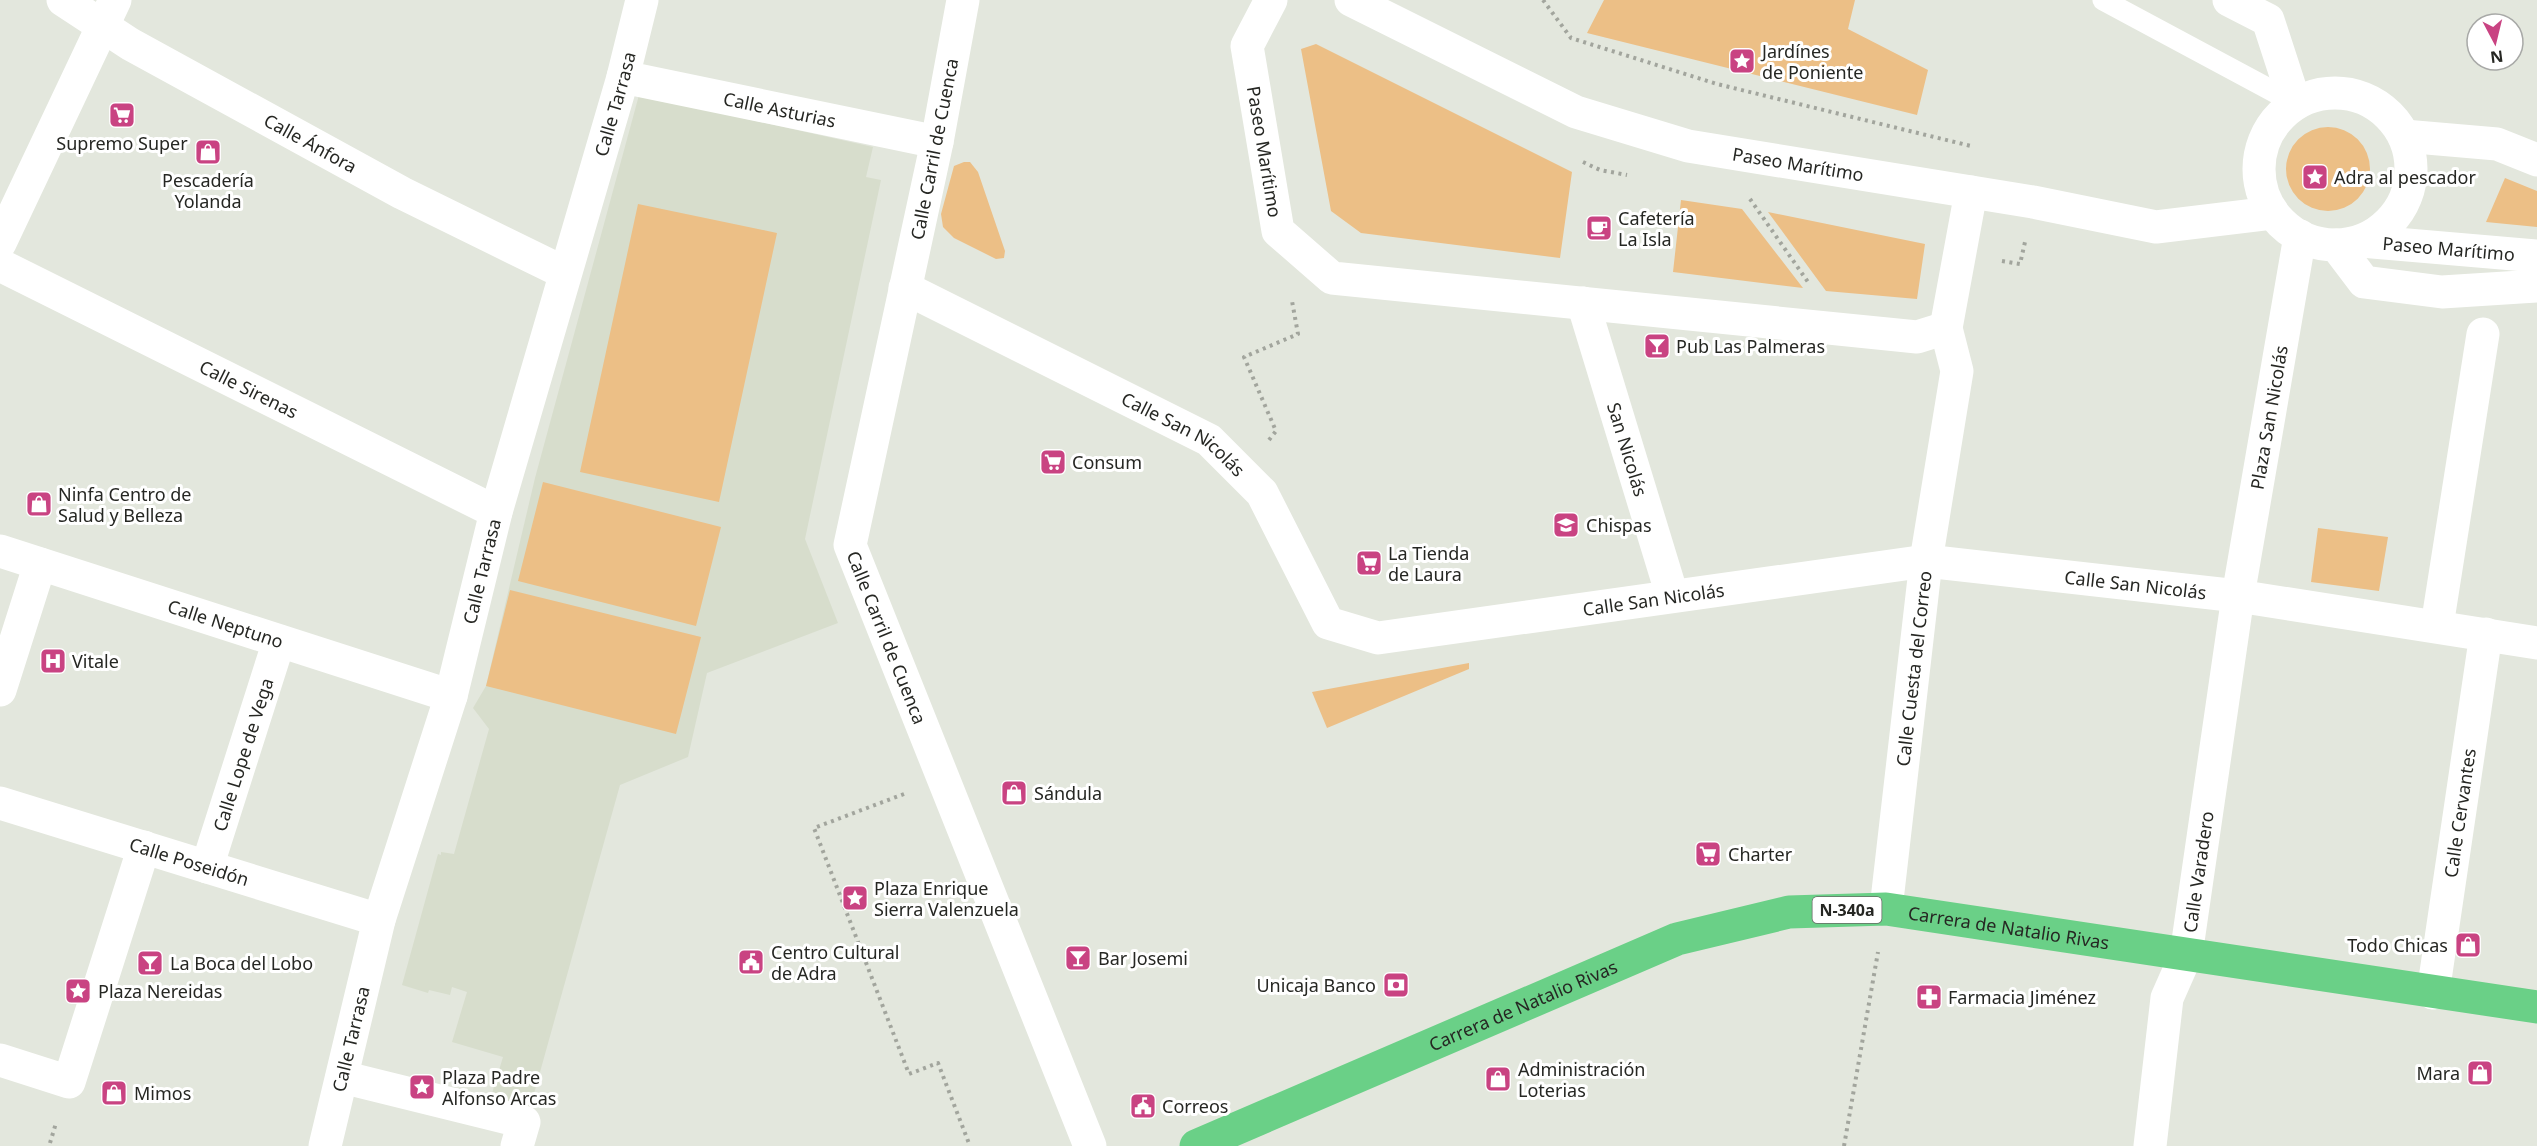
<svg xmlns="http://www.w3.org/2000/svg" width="2537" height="1146" font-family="'Noto Sans',sans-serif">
<rect width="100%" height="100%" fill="#e3e7dd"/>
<path fill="#d7ddcc" d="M639 95 873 147 866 177 881 180 805 539 838 623 707 673 688 757 620 785 530 1108 490 1100 503 1057 452 1042 467 992 452 987 450 995 429 990 428 993 402 985 438 854 441 855V852L454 854 489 729 473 708 486 686 535 478Z"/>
<path fill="#ecbf86" d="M1604 0H1855L1848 29 1928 70 1917 115 1587 33Z
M1316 44 1572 172 1560 258 1361 233 1331 211 1301 49Z
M2286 169a42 42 0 1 1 84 0a42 42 0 1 1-84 0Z
M964 162H970L978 172 1005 251 1004 258 996 259 954 238 943 227 941 214 954 166Z
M2505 178 2537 191V227L2486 222Z
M1681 200 1742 209 1803 288 1673 272Z
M638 204 777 233 719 502 580 472Z
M1768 212 1925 244 1917 299 1826 291Z
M543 482 721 527 696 626 518 581Z
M2318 528 2388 537 2379 591 2311 582Z
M510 590 701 637 676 734 486 686Z
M1469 663V669L1327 728 1312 692Z"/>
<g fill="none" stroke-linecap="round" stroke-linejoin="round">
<path stroke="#a2a59d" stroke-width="4" stroke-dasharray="3 4.5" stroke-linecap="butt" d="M1543 0 1571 38 1717 84 1971 146
M1583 162 1600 170 1627 175
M1750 199 1808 282
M2002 261 2020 264 2025 242
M1269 440 1276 431 1244 357 1298 334 1292 301
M904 794 814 828 909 1074 938 1063 970 1146
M50 1143 56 1123
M1844 1146 1878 952"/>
<path stroke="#fff" stroke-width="21" d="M2103 0 2295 103"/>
<g stroke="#fff" stroke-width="33">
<path id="s1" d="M63 0 130 44 402 193 565 273"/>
<path id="s2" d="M1271 0 1247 46 1278 231 1332 278 1917 337 1946 328"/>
<path id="s3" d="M623 77 937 142"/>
<path d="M0 243 115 0"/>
<path d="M2336 245 2364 282 2442 292 2537 286"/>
<path id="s4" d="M0 265 496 512"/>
<path id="s5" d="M905 288 1209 440 1262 493 1328 623 1378 638 1926 561 2238 596 2537 643"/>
<path id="s6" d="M1583 303 1672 595"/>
<path id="s7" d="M0 551 451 696"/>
<path d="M2437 626 2483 334"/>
<path d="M0 690 40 564"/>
<path id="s8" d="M0 803 379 920"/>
<path id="s9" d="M207 867 279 641"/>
<path id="s10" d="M1886 909 1926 561 1957 371 1946 328 1971 192"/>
<path id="s11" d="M2433 993 2486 634"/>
<path d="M0 1060 69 1082 144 847"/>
<path d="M342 1077 524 1122 517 1146"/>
<path d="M2150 1146 2167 998 2186 955"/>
</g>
<g stroke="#fff" stroke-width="33">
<path id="s12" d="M963 0 937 142 850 545 1090 1146"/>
<path id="s13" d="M1351 0 1576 112 1688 146 2033 202 2156 227 2272 213"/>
<path d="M2229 0 2268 20 2295 103"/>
<circle cx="2335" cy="169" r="76"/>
<path d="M2404 136 2497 144 2537 160"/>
<path id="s14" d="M2361 241 2537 256"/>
<path id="s15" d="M2186 955 2238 596 2300 236"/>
<path id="s16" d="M325 1146 379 920 451 696 496 512 623 77 642 0"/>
</g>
<path stroke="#6ad087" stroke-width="33" id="s17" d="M1196 1146 1677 939 1789 912 1886 909 2537 1007"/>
</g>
<defs>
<symbol id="sight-square" viewBox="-11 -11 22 22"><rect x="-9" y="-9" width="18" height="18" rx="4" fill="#c94382" stroke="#fff"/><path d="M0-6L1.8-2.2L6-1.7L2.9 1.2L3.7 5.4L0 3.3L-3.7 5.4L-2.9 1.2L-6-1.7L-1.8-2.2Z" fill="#fff"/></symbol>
<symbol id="supermarket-square" viewBox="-11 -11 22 22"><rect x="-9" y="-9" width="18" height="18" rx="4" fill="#c94382" stroke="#fff"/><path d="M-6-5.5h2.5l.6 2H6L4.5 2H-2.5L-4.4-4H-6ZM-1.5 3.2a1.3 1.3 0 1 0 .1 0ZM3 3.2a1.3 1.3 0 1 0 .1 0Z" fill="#fff"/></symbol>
<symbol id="shop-square" viewBox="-11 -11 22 22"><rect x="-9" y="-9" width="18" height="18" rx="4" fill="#c94382" stroke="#fff"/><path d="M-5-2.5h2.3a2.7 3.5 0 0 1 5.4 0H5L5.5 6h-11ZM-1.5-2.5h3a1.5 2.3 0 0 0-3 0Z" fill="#fff"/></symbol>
<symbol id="cafe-square" viewBox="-11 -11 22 22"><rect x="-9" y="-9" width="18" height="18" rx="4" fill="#c94382" stroke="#fff"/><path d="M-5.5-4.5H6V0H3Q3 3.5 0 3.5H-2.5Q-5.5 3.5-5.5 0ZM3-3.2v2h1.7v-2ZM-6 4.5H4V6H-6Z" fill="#fff"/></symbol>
<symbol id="bar-square" viewBox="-11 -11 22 22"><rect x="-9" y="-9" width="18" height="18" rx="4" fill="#c94382" stroke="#fff"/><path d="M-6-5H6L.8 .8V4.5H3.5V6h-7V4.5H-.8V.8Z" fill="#fff"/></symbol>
<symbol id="school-square" viewBox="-11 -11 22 22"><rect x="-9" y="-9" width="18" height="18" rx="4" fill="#c94382" stroke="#fff"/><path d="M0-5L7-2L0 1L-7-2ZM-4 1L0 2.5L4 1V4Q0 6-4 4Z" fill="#fff"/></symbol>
<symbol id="hospital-square" viewBox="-11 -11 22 22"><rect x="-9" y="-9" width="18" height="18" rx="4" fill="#c94382" stroke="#fff"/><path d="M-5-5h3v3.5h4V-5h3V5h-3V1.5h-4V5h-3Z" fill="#fff"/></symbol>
<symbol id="civic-square" viewBox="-11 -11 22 22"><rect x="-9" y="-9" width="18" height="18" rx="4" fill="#c94382" stroke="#fff"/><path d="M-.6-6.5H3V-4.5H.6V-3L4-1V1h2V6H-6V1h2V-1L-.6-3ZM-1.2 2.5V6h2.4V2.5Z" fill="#fff"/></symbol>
<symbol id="bank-square" viewBox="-11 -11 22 22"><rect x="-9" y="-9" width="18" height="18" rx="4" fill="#c94382" stroke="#fff"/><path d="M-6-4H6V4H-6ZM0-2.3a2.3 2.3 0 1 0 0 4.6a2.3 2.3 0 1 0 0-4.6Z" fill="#fff"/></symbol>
<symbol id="pharmacy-square" viewBox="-11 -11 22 22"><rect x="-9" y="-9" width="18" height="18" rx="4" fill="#c94382" stroke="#fff"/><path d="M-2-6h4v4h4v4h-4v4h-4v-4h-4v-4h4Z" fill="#fff"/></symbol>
</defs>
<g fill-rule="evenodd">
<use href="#sight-square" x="1727" y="46" width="30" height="30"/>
<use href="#supermarket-square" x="107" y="100" width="30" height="30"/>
<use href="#shop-square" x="193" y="137" width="30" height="30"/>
<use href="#sight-square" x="2300" y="162" width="30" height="30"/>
<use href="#cafe-square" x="1584" y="213" width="30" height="30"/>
<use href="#bar-square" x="1642" y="331" width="30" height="30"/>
<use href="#supermarket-square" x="1038" y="447" width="30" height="30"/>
<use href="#shop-square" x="24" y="489" width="30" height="30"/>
<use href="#school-square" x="1551" y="510" width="30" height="30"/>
<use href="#supermarket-square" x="1354" y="548" width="30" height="30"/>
<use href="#hospital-square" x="38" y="646" width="30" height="30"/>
<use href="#shop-square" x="999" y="778" width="30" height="30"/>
<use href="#supermarket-square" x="1693" y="839" width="30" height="30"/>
<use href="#sight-square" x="840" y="883" width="30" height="30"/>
<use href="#shop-square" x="2453" y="930" width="30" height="30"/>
<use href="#bar-square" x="1063" y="943" width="30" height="30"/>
<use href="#civic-square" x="736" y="947" width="30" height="30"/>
<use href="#bar-square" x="135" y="948" width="30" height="30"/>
<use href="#bank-square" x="1381" y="970" width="30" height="30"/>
<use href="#sight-square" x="63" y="976" width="30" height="30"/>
<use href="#pharmacy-square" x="1914" y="982" width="30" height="30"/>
<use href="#shop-square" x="2465" y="1058" width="30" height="30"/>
<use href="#shop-square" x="1483" y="1064" width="30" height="30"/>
<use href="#sight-square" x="407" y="1072" width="30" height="30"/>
<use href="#shop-square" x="99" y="1078" width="30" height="30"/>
<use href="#civic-square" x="1128" y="1091" width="30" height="30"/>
</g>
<g text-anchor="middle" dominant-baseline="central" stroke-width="6" stroke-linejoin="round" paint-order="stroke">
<rect fill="#fff" stroke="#676865" stroke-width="1.5" x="1812.5" y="897" width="69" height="26" rx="4.5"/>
<g font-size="16" font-weight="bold" fill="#262723">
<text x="1847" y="910">N-340a</text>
</g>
<g font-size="18" fill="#262723" stroke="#fff" text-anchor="start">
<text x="1762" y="51">Jardínes<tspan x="1762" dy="21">de Poniente</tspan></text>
<text x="122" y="143" text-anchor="middle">Supremo Super</text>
<text x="2334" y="177">Adra al pescador</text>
<text x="208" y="180" text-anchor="middle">Pescadería<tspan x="208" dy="21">Yolanda</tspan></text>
<text x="1618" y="218">Cafetería<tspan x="1618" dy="21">La Isla</tspan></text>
<text x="1676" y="346">Pub Las Palmeras</text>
<text x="1072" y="462">Consum</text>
<text x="58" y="494">Ninfa Centro de<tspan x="58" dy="21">Salud y Belleza</tspan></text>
<text x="1586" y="525">Chispas</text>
<text x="1388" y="553">La Tienda<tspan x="1388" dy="21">de Laura</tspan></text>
<text x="72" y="661">Vitale</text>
<text x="1034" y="793">Sándula</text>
<text x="1728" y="854">Charter</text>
<text x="874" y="888">Plaza Enrique<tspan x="874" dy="21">Sierra Valenzuela</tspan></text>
<text x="2448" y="945" text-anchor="end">Todo Chicas</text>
<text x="771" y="952">Centro Cultural<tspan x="771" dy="21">de Adra</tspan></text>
<text x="1098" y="958">Bar Josemi</text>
<text x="170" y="963">La Boca del Lobo</text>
<text x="1376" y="985" text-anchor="end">Unicaja Banco</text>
<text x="98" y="991">Plaza Nereidas</text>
<text x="1948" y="997">Farmacia Jiménez</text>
<text x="1518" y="1069">Administración<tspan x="1518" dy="21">Loterias</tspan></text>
<text x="2460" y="1073" text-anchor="end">Mara</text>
<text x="442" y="1077">Plaza Padre<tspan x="442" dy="21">Alfonso Arcas</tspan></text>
<text x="134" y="1093">Mimos</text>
<text x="1162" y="1106">Correos</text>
</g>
<g font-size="18" fill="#262723" stroke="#fff">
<text stroke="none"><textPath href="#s16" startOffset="1082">Calle Tarrasa</textPath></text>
<text stroke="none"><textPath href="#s3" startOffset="160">Calle Asturias</textPath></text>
<text stroke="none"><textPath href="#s1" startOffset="286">Calle Ánfora</textPath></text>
<text transform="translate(934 149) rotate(-79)">Calle Carril de Cuenca</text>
<text stroke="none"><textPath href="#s2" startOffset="159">Paseo Marítimo</textPath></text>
<text stroke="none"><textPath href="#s13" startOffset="480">Paseo Marítimo</textPath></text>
<text stroke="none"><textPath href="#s14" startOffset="88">Paseo Marítimo</textPath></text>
<text stroke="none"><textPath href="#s4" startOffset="278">Calle Sirenas</textPath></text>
<text stroke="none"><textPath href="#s15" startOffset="544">Plaza San Nicolás</textPath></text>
<text stroke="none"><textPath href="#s5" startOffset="315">Calle San Nicolás</textPath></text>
<text stroke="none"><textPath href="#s6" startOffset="153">San Nicolás</textPath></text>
<text stroke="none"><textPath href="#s16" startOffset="596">Calle Tarrasa</textPath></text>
<text stroke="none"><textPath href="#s5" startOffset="1377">Calle San Nicolás</textPath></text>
<text stroke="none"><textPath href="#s5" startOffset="891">Calle San Nicolás</textPath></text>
<text stroke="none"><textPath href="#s7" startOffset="237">Calle Neptuno</textPath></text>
<text stroke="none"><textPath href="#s12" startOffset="656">Calle Carril de Cuenca</textPath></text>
<text stroke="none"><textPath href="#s10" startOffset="242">Calle Cuesta del Correo</textPath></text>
<text stroke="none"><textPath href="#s9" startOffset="118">Calle Lope de Vega</textPath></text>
<text stroke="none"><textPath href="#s11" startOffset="182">Calle Cervantes</textPath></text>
<text stroke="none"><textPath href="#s8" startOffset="198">Calle Poseidón</textPath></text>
<text stroke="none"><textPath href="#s15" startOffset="84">Calle Varadero</textPath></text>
<text stroke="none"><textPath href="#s17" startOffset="860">Carrera de Natalio Rivas</textPath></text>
<text stroke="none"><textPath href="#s17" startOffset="356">Carrera de Natalio Rivas</textPath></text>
<text stroke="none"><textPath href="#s16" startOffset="110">Calle Tarrasa</textPath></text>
</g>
</g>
<g transform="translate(2495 42) rotate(173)"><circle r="28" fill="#ffffff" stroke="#a8a9a7" stroke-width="1.5"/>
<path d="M0-4.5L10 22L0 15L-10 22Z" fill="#c94382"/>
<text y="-9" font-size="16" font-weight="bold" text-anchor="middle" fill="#262723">N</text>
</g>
</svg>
